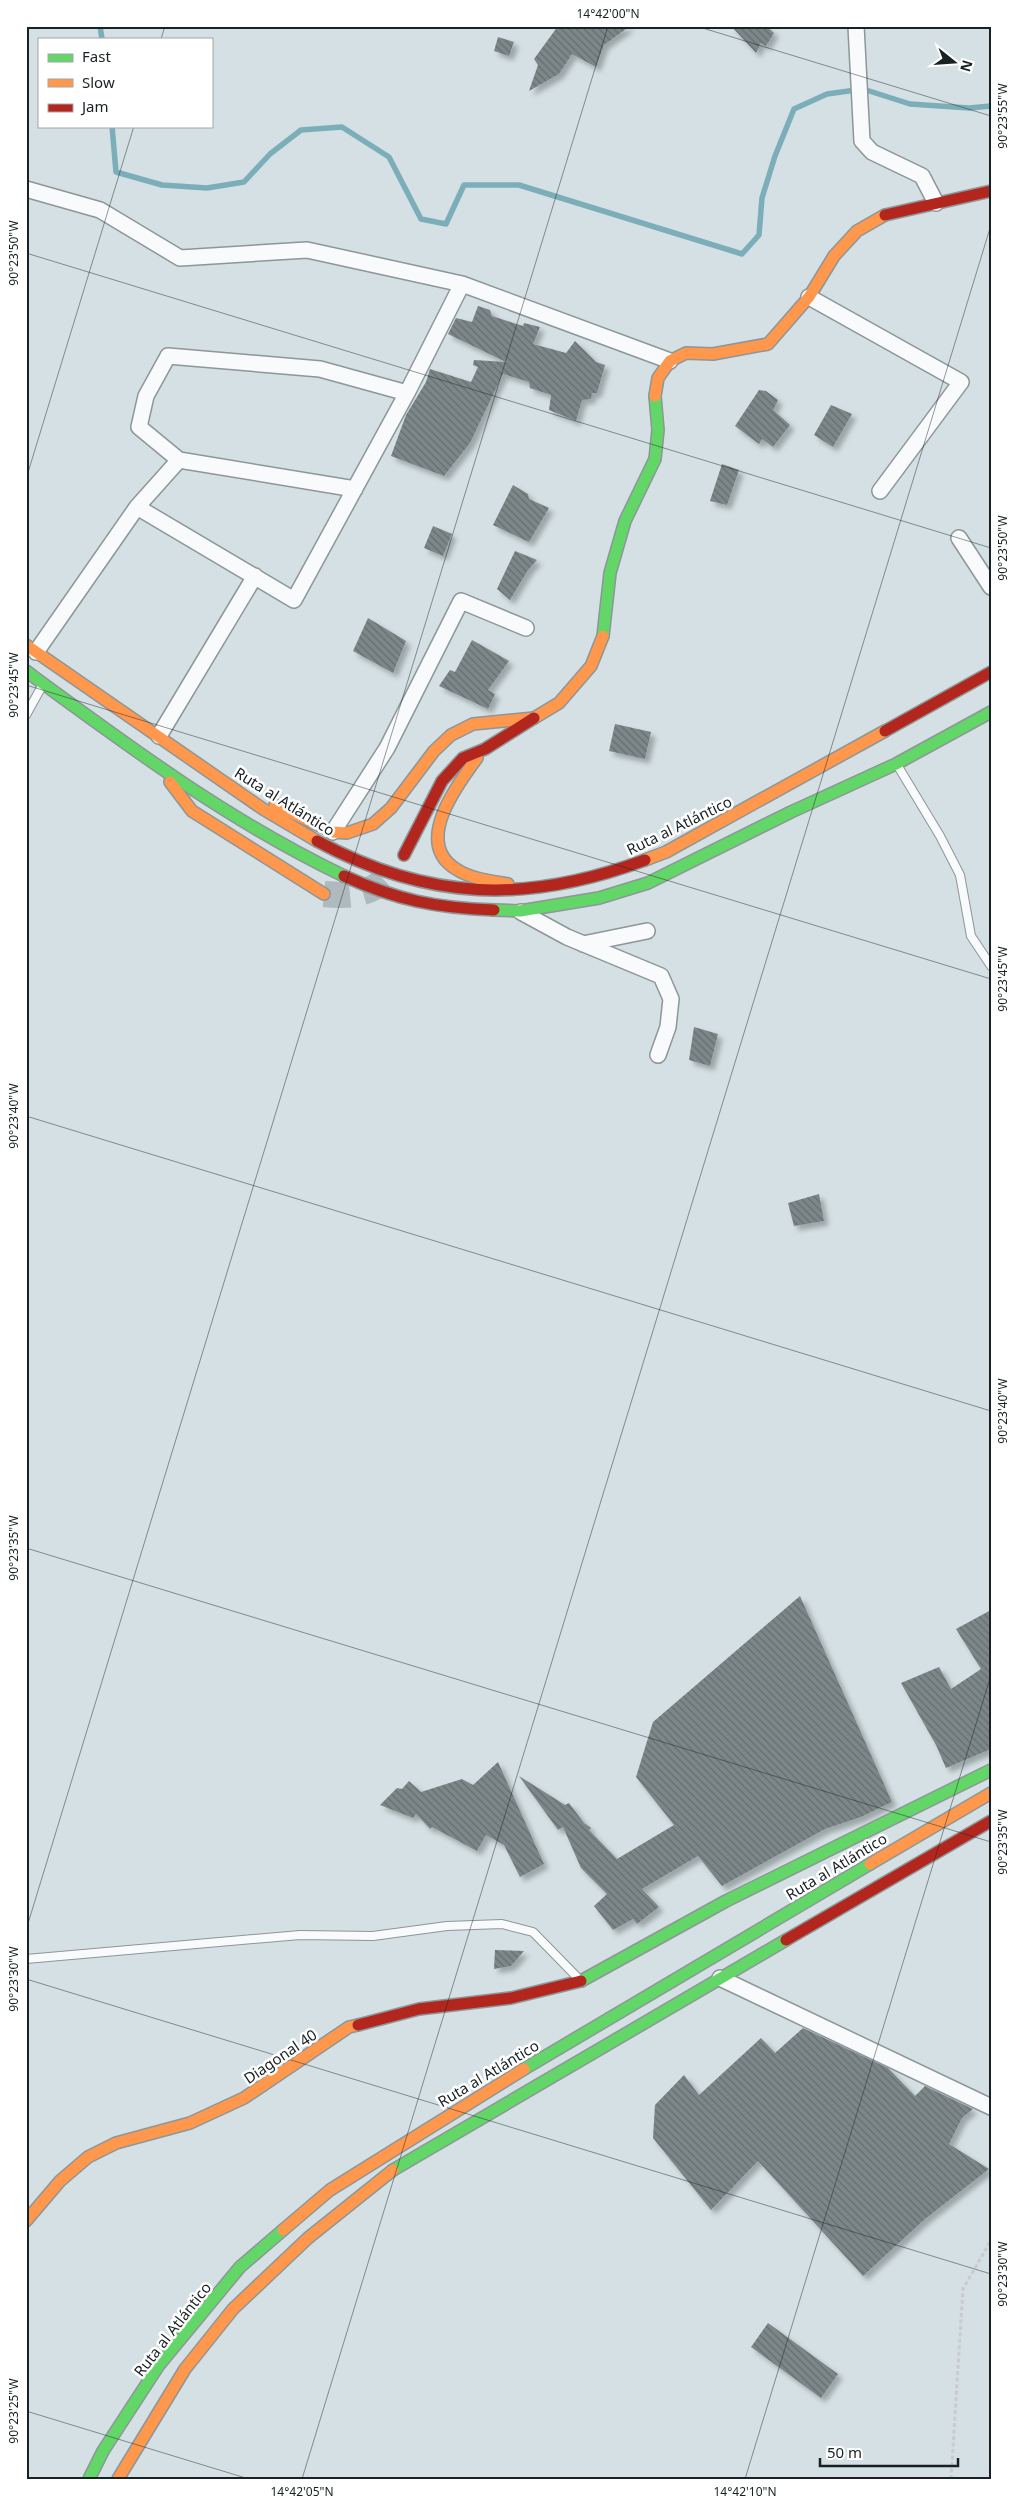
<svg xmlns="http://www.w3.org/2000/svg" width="1017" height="2505" font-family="'Noto Sans',sans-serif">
<defs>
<pattern id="building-back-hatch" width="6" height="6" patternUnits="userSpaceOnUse" patternTransform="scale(1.25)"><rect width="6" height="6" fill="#7d8688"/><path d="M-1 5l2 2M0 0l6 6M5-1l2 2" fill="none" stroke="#656d6f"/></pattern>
<filter id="shadow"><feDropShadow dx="4.5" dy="4.5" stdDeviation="2.5" flood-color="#0004"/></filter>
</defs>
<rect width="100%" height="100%" fill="#d4e0e3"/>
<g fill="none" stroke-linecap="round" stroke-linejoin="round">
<path stroke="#7caeba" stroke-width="5.5" d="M100 26 102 39
M112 126 116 172 162 185 207 188 244 182 270 154 301 130 342 127 389 157 421 219 446 224 464 185H519L742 254 759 235 762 198 775 156 794 109 827 94 863 89 910 104 969 108 991 106"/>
</g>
<path fill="url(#building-back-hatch)" filter="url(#shadow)" d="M558 26H630L604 45 596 67 572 54 559 74 529 91 538 65 534 59Z
M731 26H766L774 33 766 46 761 43 756 53Z
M498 37 514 42 509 56 494 51Z
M478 306 490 310 492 316 523 326 524 323 540 327 533 344 566 353 575 341 596 362 605 365 597 393H592L591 399 582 400 576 421 549 410 551 395 530 388 529 382 503 374 470 443 444 476 391 456 406 415 426 382 430 369 471 382 478 367 473 365 474 360 506 362 448 334 456 318 472 322Z
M759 390 766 391 778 400 773 410 790 425 773 447 762 439 759 444 735 426Z
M831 405 852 414 833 447 814 435Z
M722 464 739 470 727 505 710 501Z
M513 485 528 494 529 499 549 508 529 542 493 525Z
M433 526 452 534 443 556 424 548Z
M515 551 537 560 528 570 510 600 497 589Z
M368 618 406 641 393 673 353 651Z
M472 640 509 661 488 690 495 694 488 709 439 686 450 670 455 672Z
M615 724 651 732 645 759 609 751Z
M694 1027 718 1034 710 1066 689 1060Z
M819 1194 824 1221 794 1226 788 1203Z
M800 1596 892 1802 861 1817 825 1829 722 1886 698 1856 642 1889 659 1907 637 1924 633 1919 613 1930 594 1906 607 1894 581 1868 563 1827 558 1830 519 1776 565 1805 569 1803 584 1823 591 1828 589 1830 617 1859 674 1825 636 1777 653 1722Z
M991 1610V1749L946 1768 936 1745 901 1683 939 1667 951 1689 981 1669 956 1629Z
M498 1762 544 1864 520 1877 504 1845 486 1835 477 1851 432 1827 430 1829 416 1814 413 1818 380 1805 397 1788 402 1789 409 1781 421 1792 462 1779 473 1785Z
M495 1950 524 1951 511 1966 494 1969Z
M803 2028 888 2068 915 2096 925 2086 973 2109 962 2118 949 2144 989 2169 925 2219 863 2276 758 2161 711 2210 653 2138 655 2105 684 2075 699 2095 761 2038 775 2053Z
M768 2323 838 2374 821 2398 751 2347Z"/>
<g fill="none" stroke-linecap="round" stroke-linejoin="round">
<path stroke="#aebabd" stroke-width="26" stroke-dasharray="26 13" stroke-linecap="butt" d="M324 894C345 896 367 896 384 880"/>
<defs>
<path id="lane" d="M26 715 42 686
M899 768 940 836 960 875 971 936 991 966
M26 1959 300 1935 373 1936 447 1926 502 1924 533 1932 578 1978"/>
<path id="street" d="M856 26 862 141 872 152 922 176 936 203
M26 189 100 210 180 258 307 250 462 284 670 361
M809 297 961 382 880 491
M355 489 179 460 139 427 146 396 168 356 320 369 407 393
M137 507 294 600 407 393 462 284
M959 538 991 587
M36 652 137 507 179 460
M159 736 255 576
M333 832 387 748 461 601 526 628
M521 912 567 937 661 976 671 999 668 1027 658 1055
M583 944 647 931
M720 1978 991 2107"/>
<path id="fast" d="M603 636 610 573 625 521 655 459 658 430 655 396
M26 671C128 746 229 821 344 876
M494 910 520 911 599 898 648 883 791 812 896 764 991 712
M581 1981 726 1901 991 1770
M524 2069 870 1864
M393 2170 786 1940
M89 2479 103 2451 159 2365 240 2267 283 2230"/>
<path id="slow" d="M655 396 658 378 670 361 686 353 713 354 768 344 809 297 834 256 857 231 885 215
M26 645 263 809 317 841
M477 758C457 785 413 843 456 869 471 879 491 881 508 884
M170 782 192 811 324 894
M275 805 333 832 347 833 373 824 391 808 434 751 451 735 473 724 534 718 559 703 591 666 603 636
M645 860 666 852 885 731
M870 1864 991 1793
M26 2221 60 2181 88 2157 116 2143 190 2123 244 2098 349 2027 358 2025
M283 2230 330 2190 524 2069
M118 2479 185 2369 233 2309 308 2238 393 2170"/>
<path id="jam" d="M885 215 991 191
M885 731 991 672
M317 841C428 901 527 904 645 860
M404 855 442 781 463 758 485 749 534 718
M344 876C397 900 436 908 494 910
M786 1940 991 1821
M358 2025 419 2009 511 1998 581 1981"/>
</defs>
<use href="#lane" stroke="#8d9698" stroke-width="10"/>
<use href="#street" stroke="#8d9698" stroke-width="18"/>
<use href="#fast" stroke="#8d9698" stroke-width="14"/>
<use href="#slow" stroke="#8d9698" stroke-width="14"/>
<use href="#jam" stroke="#8d9698" stroke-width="14"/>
<path stroke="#c9ccce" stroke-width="3" stroke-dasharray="4 2.5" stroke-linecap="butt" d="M951 2479 963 2289 991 2240"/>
<use href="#lane" stroke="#f9fafb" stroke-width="8"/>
<use href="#street" stroke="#f9fafb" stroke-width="15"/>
<use href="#fast" stroke="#63d668" stroke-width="11"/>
<use href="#slow" stroke="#ff974d" stroke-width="11"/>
<use href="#jam" stroke="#b3261e" stroke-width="11"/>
</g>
<path fill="none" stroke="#182123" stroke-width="1" stroke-opacity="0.45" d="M696 26 991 116M161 39 165 26M26 253 991 548M26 479 134 126M26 685 991 979M26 1116 991 1411M26 1548 991 1842M26 1930 608 26M26 1979 991 2274M26 2411 249 2479M302 2479 991 225M745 2479 991 1675"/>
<g text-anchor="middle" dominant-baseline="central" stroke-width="5" stroke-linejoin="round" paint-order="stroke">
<g font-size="15" fill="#182123" stroke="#fff">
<text transform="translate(285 801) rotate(32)">Ruta al Atlántico</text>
<text transform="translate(679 825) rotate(-26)">Ruta al Atlántico</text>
<text transform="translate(836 1866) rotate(-31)">Ruta al Atlántico</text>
<text transform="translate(280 2056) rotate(-34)">Diagonal 40</text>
<text transform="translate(488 2073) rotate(-31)">Ruta al Atlántico</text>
<text transform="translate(172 2329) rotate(-52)">Ruta al Atlántico</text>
</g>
</g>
<rect width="1017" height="2505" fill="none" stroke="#ffffff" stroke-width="55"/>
<rect x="38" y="38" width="175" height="90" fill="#ffffff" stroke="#a3a6a7"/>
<rect x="48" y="54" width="25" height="8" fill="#63d668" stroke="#a3a6a7"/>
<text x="82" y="62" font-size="15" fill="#182123">Fast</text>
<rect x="48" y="79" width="25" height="8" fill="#ff974d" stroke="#a3a6a7"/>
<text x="82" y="88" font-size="15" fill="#182123">Slow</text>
<rect x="48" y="104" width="25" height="8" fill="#b3261e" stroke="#a3a6a7"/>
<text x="82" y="112" font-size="15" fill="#182123">Jam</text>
<g transform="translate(954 62) rotate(107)" stroke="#ffffff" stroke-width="4" paint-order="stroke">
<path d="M0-4L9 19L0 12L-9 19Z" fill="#182123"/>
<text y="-8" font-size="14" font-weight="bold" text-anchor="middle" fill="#182123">N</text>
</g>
<path d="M820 2458v8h138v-8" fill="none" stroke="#182123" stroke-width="2.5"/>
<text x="827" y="2458" font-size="15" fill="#182123" stroke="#ffffff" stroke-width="4" paint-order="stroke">50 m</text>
<rect x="28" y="28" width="962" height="2450" fill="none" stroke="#182123" stroke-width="2"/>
<g font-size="12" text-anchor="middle" fill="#182123">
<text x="608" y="18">14°42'00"N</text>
<text transform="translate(1003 116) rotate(-90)" y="4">90°23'55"W</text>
<text transform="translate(14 253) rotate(-90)" y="4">90°23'50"W</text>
<text transform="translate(1003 548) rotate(-90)" y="4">90°23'50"W</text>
<text transform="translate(14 685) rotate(-90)" y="4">90°23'45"W</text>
<text transform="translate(1003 979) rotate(-90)" y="4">90°23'45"W</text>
<text transform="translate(14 1116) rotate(-90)" y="4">90°23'40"W</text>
<text transform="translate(1003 1411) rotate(-90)" y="4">90°23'40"W</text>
<text transform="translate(14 1548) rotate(-90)" y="4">90°23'35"W</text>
<text transform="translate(1003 1842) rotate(-90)" y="4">90°23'35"W</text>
<text transform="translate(14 1979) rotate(-90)" y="4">90°23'30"W</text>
<text transform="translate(1003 2274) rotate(-90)" y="4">90°23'30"W</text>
<text transform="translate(14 2411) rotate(-90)" y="4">90°23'25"W</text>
<text x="302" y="2496">14°42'05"N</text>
<text x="745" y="2496">14°42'10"N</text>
</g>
</svg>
